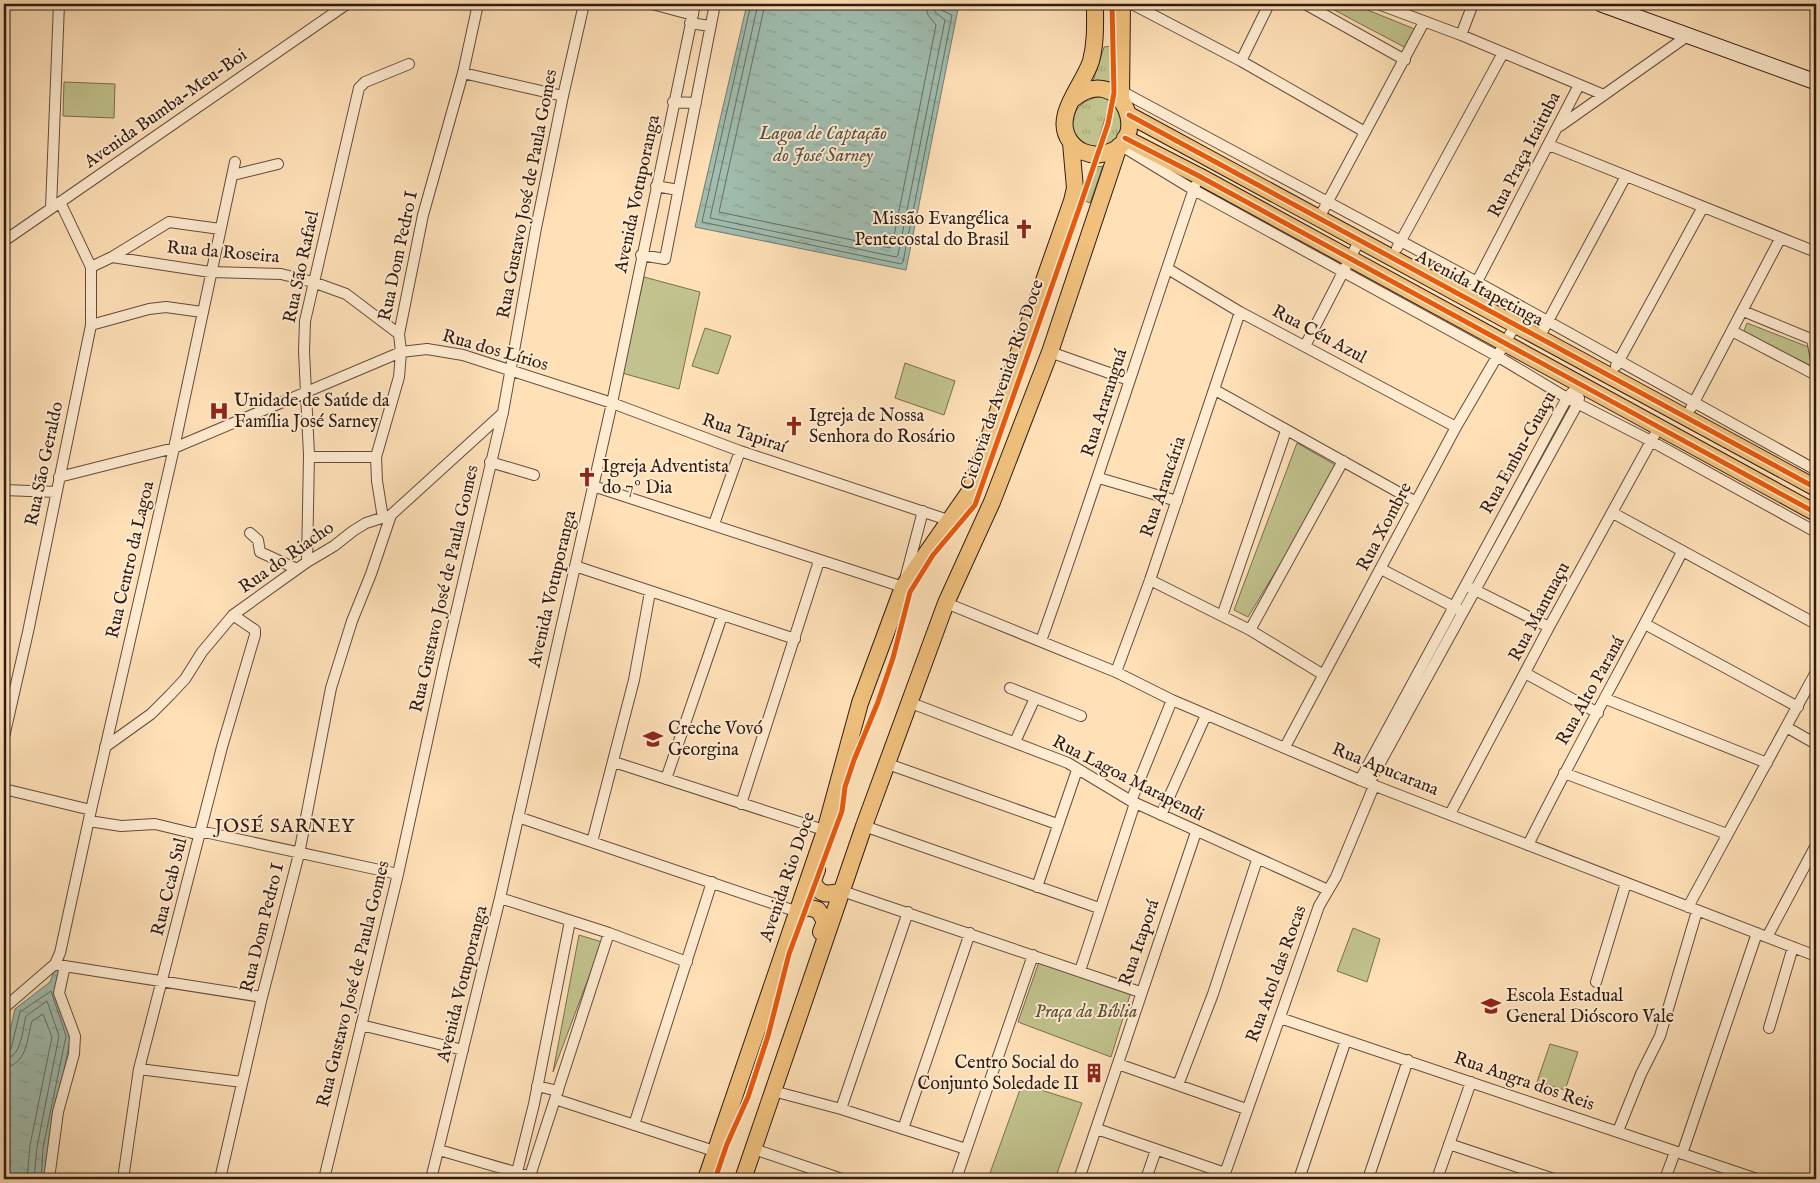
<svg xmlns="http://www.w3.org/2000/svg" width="1820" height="1183" font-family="'IM FELL English',serif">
<defs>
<pattern id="grass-tufts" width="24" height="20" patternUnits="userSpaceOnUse" patternTransform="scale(1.25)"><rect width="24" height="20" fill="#c1c28d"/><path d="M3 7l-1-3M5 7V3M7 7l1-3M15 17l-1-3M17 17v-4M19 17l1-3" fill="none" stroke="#a6a679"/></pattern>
<pattern id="water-ripples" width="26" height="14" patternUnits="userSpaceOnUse" patternTransform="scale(1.25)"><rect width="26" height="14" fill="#a0bdaf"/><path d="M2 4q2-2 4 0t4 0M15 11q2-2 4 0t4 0" fill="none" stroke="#8aa296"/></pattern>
</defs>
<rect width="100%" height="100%" fill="#ffe0b7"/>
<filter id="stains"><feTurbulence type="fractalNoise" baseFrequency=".004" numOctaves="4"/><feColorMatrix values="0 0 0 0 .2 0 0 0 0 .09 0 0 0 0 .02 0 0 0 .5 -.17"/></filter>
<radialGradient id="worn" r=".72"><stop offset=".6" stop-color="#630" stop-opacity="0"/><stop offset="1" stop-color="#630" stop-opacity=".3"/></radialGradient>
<path fill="url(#grass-tufts)" stroke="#786e50" d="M1111 46V85L1092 84 1104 47Z
M1102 96 1111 99 1095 152 1071 135C1072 112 1077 101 1102 96Z
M1116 102 1125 133 1101 152Z
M1103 166 1090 203 1085 201 1096 167Z"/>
<path fill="#c1c28d" stroke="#786e50" d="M1323 4H1353L1417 30 1406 48Z
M64 82 115 84 114 118 63 116Z
M644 277 700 292 679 389 622 373Z
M1747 323 1816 350V368L1743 333Z
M705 328 731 336 718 374 692 366Z
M905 363 955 381 944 415 895 398Z
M1297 443 1339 467 1248 617 1234 610Z
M1353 928 1380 939 1367 982 1337 971Z
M579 935 602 942 553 1072Z
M1039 962 1131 992 1111 1057 1018 1022Z
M1550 1044 1578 1052 1565 1090 1537 1082Z
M1022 1084 1082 1103 1055 1179H1010L990 1173Z"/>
<path fill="url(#water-ripples)" stroke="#737c71" d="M747 4H934L958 9 906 270 695 227Z
M55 968 62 970 57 993 71 1036 48 1148 45 1179H4V1058L15 1009 50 982Z"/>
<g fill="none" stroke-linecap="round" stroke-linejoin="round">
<path stroke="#686c62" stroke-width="1" d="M751 4 702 222 901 264 903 262 952 15 941 10 939 4
M758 4 710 218 896 257 898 255 945 20 935 12 932 4
M765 4 719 212 890 248 892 246 936 25 928 15 925 4
M4 1053 11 1049 20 1012 51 991 66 1036 43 1148 41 1179
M4 1059C22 1058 22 1030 26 1016L47 1001 59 1036 37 1147 34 1179
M4 1067C27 1066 27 1038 32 1021L43 1014 52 1037 30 1145 27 1179"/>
<defs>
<path id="minor" d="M652 4 693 15
M1132 4 1241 61 1365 132
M1305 4 1405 60
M1378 4 1461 35 1604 95
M690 23 710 26
M1461 35 1473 4
M1241 61 1269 4
M463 73 563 96
M1121 91 1477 282 1816 470
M673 102 696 103
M1560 126 1686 37
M1120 145 1194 190 1497 356 1567 398 1651 441 1816 532
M1549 145 1816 252
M233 175 278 164
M656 186 678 190
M51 208 59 4
M1319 218 1424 22
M4 241 347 4
M1397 248 1503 53
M641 255 665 259 715 4
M112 257 169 222 220 229
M91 267 112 257 210 272 281 274 313 282 346 294 399 334
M1168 269 1240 312 1456 427
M1468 299 1579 85
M1743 311 1816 341
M91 325 149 309 166 307 202 312
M1732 331 1816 375
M1540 336 1626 176
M1812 339 1816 360
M1305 346 1359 241
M1050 352 1129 380
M1616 366 1703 207
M1215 390 1416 502
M1691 408 1780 239
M309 457H376
M490 462 534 475
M59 477 174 448 401 352 427 349 463 355 612 403 740 451 951 521
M1099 478 1177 501
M593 486 903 587 923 511
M4 490 56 492
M1613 513 1816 624
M383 518 377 481 376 457 399 377 401 352 399 334 423 215 463 73 478 4
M714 524 740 451
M250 533 258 540 260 552 297 569
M307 562 309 455 304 351 305 321 359 88 365 82 409 64
M575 566 795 639
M1381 569 1458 609
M1150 580 1250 630 1322 674
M1471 588 1549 627
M946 603 1116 672 1172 700 1360 780 1816 956
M1222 616 1286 431
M1645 624 1798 707
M1250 630 1343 461
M1041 641C1095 490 1143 337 1195 186
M1116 672 1150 580 1240 312
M1525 673 1598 713
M1010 688 1081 716
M1606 699 1767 763
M911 703 1068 763 1131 801 1328 890
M1788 728 1816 744
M4 737 28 632 91 325V267L60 202
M1015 742 1035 698
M105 747 151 714 170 695 185 679 202 652 233 615 307 562 334 546 353 531 366 523 391 515 503 413
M1285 747 1456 427 1516 324
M614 762 830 832
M888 764 1057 824
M1564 773 1727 834
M666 779 722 616
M1360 780 1567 398 1580 384
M1369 783 1578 403 1579 398
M4 789 91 810
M1131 801 1172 700
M741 804 819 561
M1450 814 1549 627 1654 436
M1161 815 1206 715
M518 817 798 912
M89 821 121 826 155 824 192 833H209L398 874
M864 826 1099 908
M592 842 634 680 650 592
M1528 845C1577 746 1632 650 1682 552
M1037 887 1077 770
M842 891 1140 992
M500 898 609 933 687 962
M1688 907 1816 672
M1767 937 1816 845
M58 965 262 997
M1080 971 1135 803
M1596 982 1626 883
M4 1008 55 964 60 953 91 810 174 448 235 162
M1280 1018 1757 1179
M361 1025 463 1050
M1769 1028 1793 947
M1118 1064 1246 1109
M139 1069 242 1082
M1178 1085 1213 994 1257 860
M537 1086 558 1091
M773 1091 841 1109 966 1149
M555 1099 714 1151
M841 1109 908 912
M634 1125 712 882
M903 1129 970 933
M1097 1129 1225 1173
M1618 1131 1641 1074 1660 1036 1697 911
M1449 1144 1554 1179
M754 1149 842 1179
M439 1150 539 1179
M1682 1154 1757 933
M517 1172 534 1104 570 921
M530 1176 609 933
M49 1179 58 1112 74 1054 75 1036 59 993 65 966
M123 1179 139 1069 222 747 255 635V630L233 615
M220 1179 262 997 299 854 331 688 352 621 371 574 391 515
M324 1179 398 874 444 664 503 412 536 228 563 96 584 4
M431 1179 500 898 612 403 695 4
M956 1179 1033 955
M1079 1179 1196 832
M1146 1179 1156 1150
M1223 1179 1319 906 1336 877 1374 786
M1299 1179 1346 1040
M1368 1179 1408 1060
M1437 1179 1471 1082
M1665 1179 1675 1152"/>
<path id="secondary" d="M1601 4 1816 82"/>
<path id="primary" d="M1073 99C1122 59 1156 147 1101 154 1089 156 1077 151 1070 141 1052 116 1083 86 1091 61 1096 42 1095 23 1095 4
M1121 99 1122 4
M1129 115 1816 488
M1125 138 1199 176 1816 513
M817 870 813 881C819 896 828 895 842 891
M798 912 807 907 818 910 825 921 821 932
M706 1179 825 831 860 703 903 587 970 491 1072 201 1075 188 1071 143
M743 1179 864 826 946 603 992 502 1050 352 1119 146"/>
</defs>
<use href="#minor" stroke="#634c3d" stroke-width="12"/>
<use href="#secondary" stroke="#2f1b14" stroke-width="17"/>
<use href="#primary" stroke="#2f1b14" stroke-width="18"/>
<use href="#minor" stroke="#ffebd0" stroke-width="10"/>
<use href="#secondary" stroke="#ffebd0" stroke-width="15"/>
<use href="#primary" stroke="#f0c07c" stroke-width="16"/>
<defs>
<path id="cycleway" d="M1129 115 1816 488
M1125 138 1199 176 1816 513
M715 1179 727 1144 748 1097 768 1036 789 954 842 811 845 787 854 760 878 702 893 658 910 592 933 555 975 505 1081 203 1108 124 1114 93 1112 4"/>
</defs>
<use href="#cycleway" stroke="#ffebd0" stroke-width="8"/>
<use href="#cycleway" stroke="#e8590c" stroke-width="5"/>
</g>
<defs>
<symbol id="church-bare" viewBox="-9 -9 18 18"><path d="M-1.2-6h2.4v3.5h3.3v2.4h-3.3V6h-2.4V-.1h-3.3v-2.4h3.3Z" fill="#8f2418" stroke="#ffebd0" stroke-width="2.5" paint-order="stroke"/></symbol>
<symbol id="hospital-bare" viewBox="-9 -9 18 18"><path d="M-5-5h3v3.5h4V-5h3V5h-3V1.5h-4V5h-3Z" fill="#8f2418" stroke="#ffebd0" stroke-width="2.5" paint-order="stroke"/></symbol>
<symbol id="school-bare" viewBox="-9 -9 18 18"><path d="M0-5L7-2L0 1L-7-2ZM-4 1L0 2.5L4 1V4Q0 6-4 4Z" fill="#8f2418" stroke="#ffebd0" stroke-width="2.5" paint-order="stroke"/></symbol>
<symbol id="building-bare" viewBox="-9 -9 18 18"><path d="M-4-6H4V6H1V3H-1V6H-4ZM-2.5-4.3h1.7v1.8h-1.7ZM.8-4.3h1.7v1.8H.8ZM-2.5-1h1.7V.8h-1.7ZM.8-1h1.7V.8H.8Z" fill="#8f2418" stroke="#ffebd0" stroke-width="2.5" paint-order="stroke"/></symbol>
</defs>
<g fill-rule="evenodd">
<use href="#church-bare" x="1010" y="215" width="28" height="28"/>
<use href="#hospital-bare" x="205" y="397" width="28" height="28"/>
<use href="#church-bare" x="780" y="412" width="28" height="28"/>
<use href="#church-bare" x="573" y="463" width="28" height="28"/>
<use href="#school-bare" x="639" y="725" width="28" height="28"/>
<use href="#school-bare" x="1477" y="992" width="28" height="28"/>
<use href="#building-bare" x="1080" y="1059" width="28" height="28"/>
</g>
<g text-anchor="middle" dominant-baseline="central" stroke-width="4" stroke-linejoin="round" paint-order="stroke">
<g font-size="18" fill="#2f1b14" stroke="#ffebd0">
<text transform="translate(166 109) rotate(-35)">Avenida Bumba-Meu-Boi</text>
<text transform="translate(1525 155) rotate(-63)">Rua Praça Itaituba</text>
<text transform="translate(528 194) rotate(-79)">Rua Gustavo José de Paula Gomes</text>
<text transform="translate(638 194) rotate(-78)">Avenida Votuporanga</text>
<text transform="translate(223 253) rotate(5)">Rua da Roseira</text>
<text transform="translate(399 256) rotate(-78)">Rua Dom Pedro I</text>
<text transform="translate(302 267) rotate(-78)">Rua São Rafael</text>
<text transform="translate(1479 289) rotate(28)">Avenida Itapetinga</text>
<text transform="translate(1319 335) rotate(28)">Rua Céu Azul</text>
<text transform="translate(495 351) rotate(16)">Rua dos Lírios</text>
<text transform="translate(1003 385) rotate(-71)">Ciclovia da Avenida Rio Doce</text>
<text transform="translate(1105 403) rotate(-72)">Rua Araranguá</text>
<text transform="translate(744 434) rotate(19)">Rua Tapiraí</text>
<text transform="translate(1519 453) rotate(-61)">Rua Embu-Guaçu</text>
<text transform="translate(45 464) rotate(-78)">Rua São Geraldo</text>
<text transform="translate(1164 487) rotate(-71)">Rua Araucária</text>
<text transform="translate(1385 527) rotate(-62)">Rua Xombre</text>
<text transform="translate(287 558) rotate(-35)">Rua do Riacho</text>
<text transform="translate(131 560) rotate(-77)">Rua Centro da Lagoa</text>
<text transform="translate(445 589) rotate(-77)">Rua Gustavo José de Paula Gomes</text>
<text transform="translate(553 589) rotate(-77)">Avenida Votuporanga</text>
<text transform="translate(1540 612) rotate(-62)">Rua Mantuaçu</text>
<text transform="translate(1591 691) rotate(-61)">Rua Alto Paraná</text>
<text transform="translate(1385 770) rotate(22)">Rua Apucarana</text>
<text transform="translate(1128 779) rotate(27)">Rua Lagoa Marapendi</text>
<text transform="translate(788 877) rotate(-71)">Avenida Rio Doce</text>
<text transform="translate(170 887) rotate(-76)">Rua Ccab Sul</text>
<text transform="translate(263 928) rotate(-76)">Rua Dom Pedro I</text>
<text transform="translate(1140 943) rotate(-71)">Rua Itaporá</text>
<text transform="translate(1277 974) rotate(-70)">Rua Atol das Rocas</text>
<text transform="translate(354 984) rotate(-76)">Rua Gustavo José de Paula Gomes</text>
<text transform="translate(463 984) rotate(-76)">Avenida Votuporanga</text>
<text transform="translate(1524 1082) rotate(19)">Rua Angra dos Reis</text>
</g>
<g font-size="18" fill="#2f1b14" stroke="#ffebd0" text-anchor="start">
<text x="1009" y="219" text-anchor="end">Missão Evangélica<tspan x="1009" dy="21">Pentecostal do Brasil</tspan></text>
<text x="234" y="401">Unidade de Saúde da<tspan x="234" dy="21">Família José Sarney</tspan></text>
<text x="809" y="416">Igreja de Nossa<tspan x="809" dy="21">Senhora do Rosário</tspan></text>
<text x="602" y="467">Igreja Adventista<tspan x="602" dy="21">do 7º Dia</tspan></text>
<text x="668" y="729">Creche Vovó<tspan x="668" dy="21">Georgina</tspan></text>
<text x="1506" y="996">Escola Estadual<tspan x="1506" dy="21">General Dióscoro Vale</tspan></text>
<text x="1079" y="1063" text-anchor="end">Centro Social do<tspan x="1079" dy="21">Conjunto Soledade II</tspan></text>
</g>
<g font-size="18" font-style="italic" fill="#5b4d38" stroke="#ffebd0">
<text x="1086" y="1012">Praça da Bíblia</text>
</g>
<g font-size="19" font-style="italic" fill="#57544a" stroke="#ffebd0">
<text x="823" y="134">Lagoa de Captação<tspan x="823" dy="22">do José Sarney</tspan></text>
</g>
<g font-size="19" letter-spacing="1" fill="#2f1b14" stroke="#ffebd0">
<text x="285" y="827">JOSÉ SARNEY</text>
</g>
</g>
<rect width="1820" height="1183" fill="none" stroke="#ffe0b7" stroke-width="20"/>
<rect x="5" y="5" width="1810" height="1173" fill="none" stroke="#2f1b14" stroke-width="2.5"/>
<rect x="10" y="10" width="1800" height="1163" fill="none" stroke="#2f1b14"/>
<rect width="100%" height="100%" filter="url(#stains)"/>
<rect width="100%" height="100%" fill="url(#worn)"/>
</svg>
